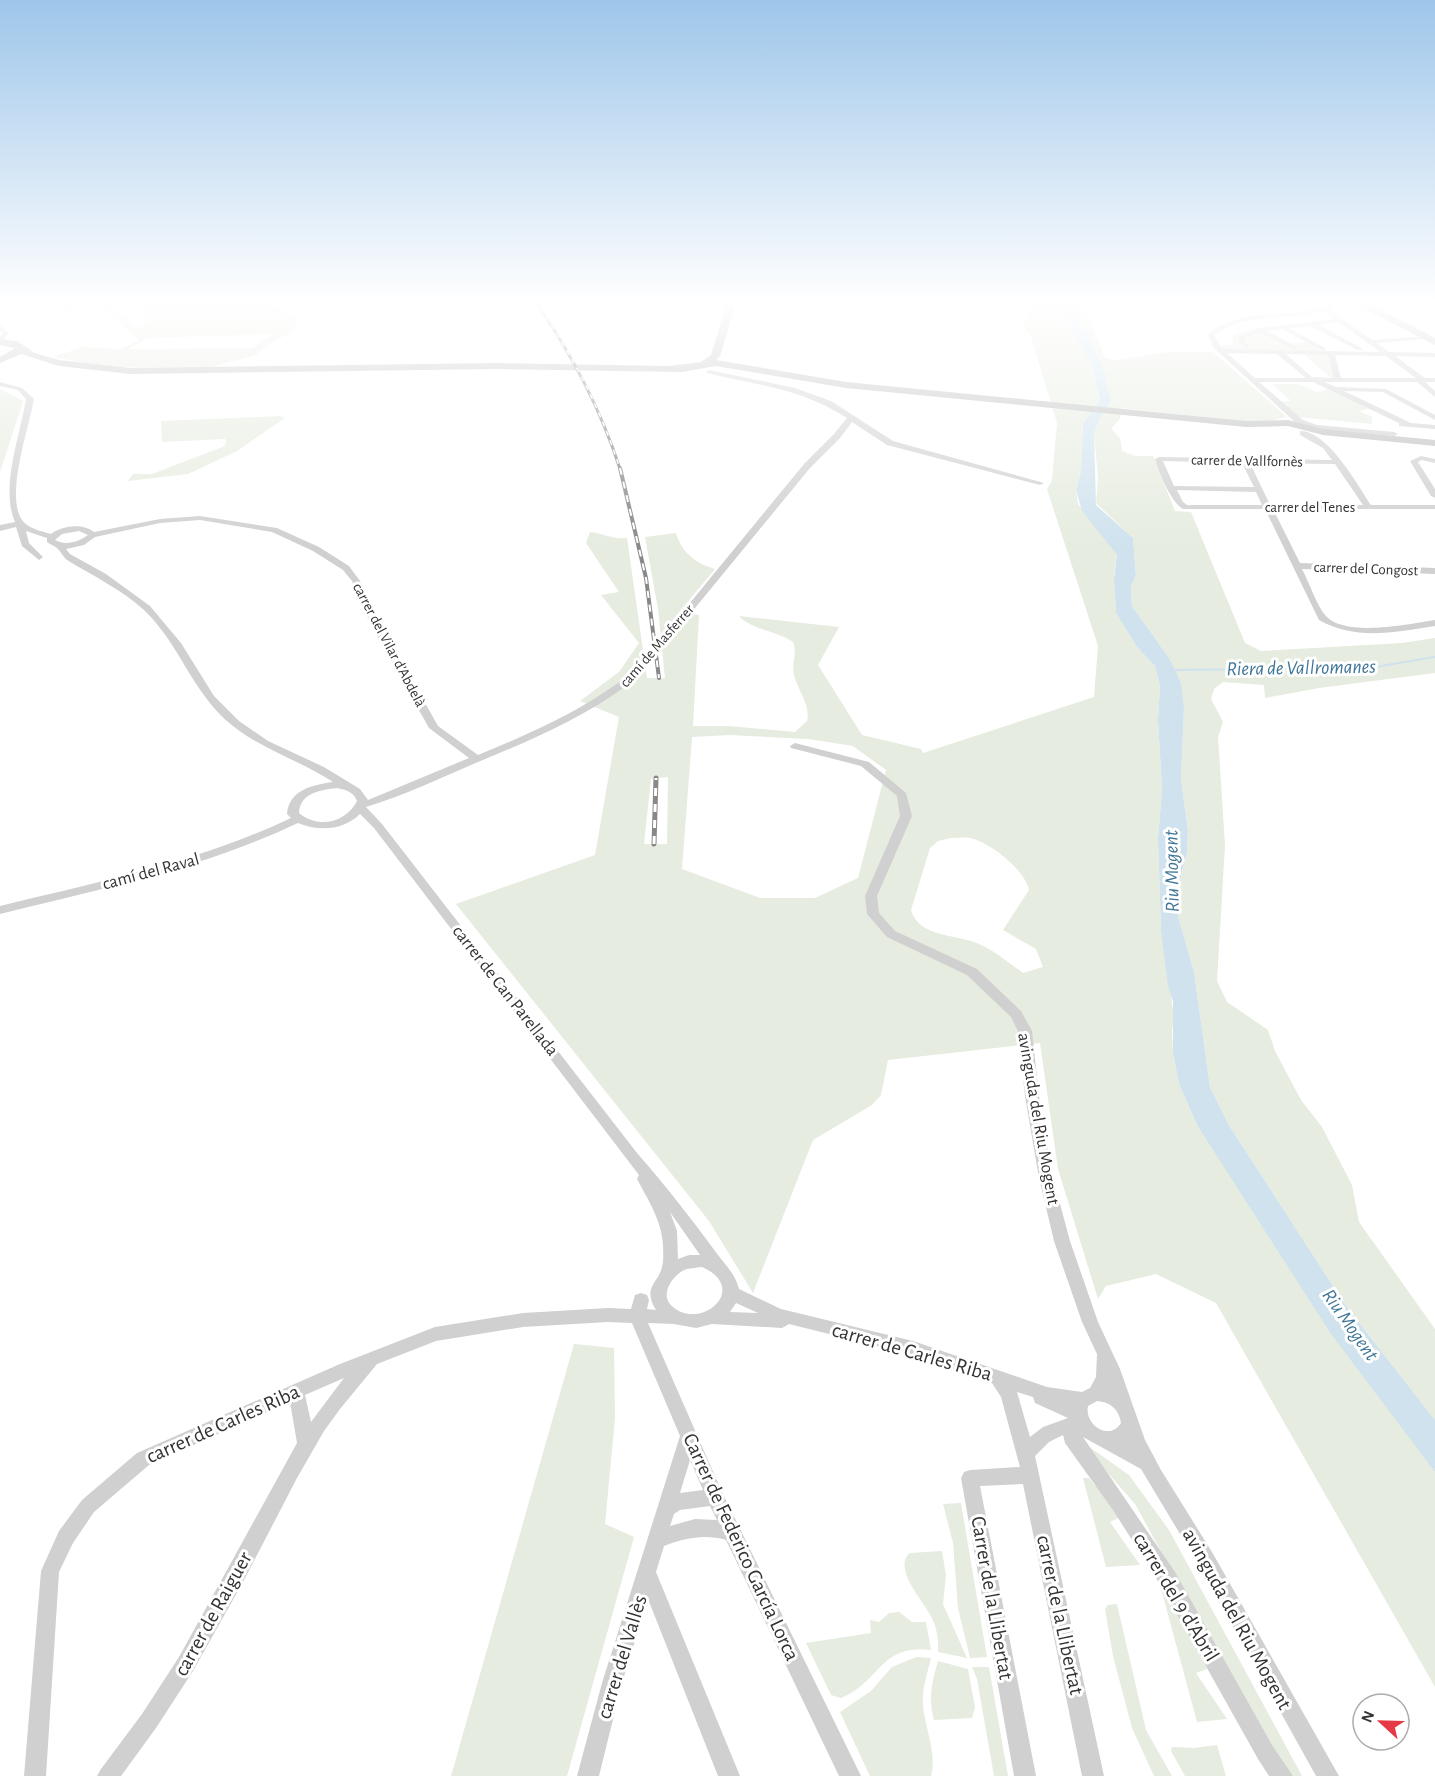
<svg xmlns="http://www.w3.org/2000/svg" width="1435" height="1776" font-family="'Alegreya Sans',sans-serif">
<rect width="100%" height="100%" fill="#fff"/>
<path fill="#e6ecdf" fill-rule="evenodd" d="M72 300H268L293 316 298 323 294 331 267 345 256 355 206 368 105 367 53 357 82 347 120 349 139 340 103 308 56 313ZM140 308 150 319 138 329 116 309ZM274 334 252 348 128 349 147 338Z
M1026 300H1059L1083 352 1091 363 1100 401 1083 423 1081 471 1076 490 1078 504 1117 555 1114 574 1116 613 1137 647 1155 666 1160 686 1158 720 1162 791 1158 838 1161 931 1174 1017 1172 1031 1173 1053 1179 1084 1197 1125 1435 1472V1687L1216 1303 1156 1274 1106 1286 1098 1299 1058 1169 1040 1043 888 1060 881 1095 872 1105 813 1140 753 1293 709 1221 456 904 595 855 619 717 580 701 619 672 639 643 601 595 619 592 586 543 590 532C603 533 613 540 627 538L647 678H665L658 609 645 537 676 533C682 553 695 563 715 569L680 611 699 615 693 726H729L795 732 807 721C811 706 798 690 794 675 791 663 798 654 793 642 777 631 750 629 739 616L839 627 818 665 862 735 921 749 923 753 1094 697 1098 646 1047 489 1052 480 1057 423 1031 337 1024 326 1029 310ZM730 735 808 739 853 746 886 770 858 878 815 898H760L682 869 692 737ZM668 777 667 844H644L651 779ZM951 838C957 838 964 837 970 838 990 842 1025 870 1029 890L1003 930 1036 949 1043 967 1023 973C1009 963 995 951 979 944 957 934 919 938 911 910L930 848 938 841Z
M1071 300H1082L1105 358 1118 360 1168 352H1213L1287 417 1259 423 1121 408 1120 419 1111 429 1120 438 1122 451 1135 456H1153L1175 511 1191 512 1245 643 1261 651 1402 643 1435 638V673L1319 688 1265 698 1264 685 1223 682 1214 689 1211 699 1223 722 1218 737 1225 845 1217 981 1227 1002 1268 1030 1275 1051 1301 1100 1322 1127 1352 1185 1359 1222 1435 1329V1420L1346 1306 1230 1127 1210 1087 1194 972 1178 916 1176 894 1187 853 1188 830 1181 780 1184 709 1169 658 1132 606 1131 587 1136 575 1133 538 1096 503 1098 478 1094 433 1101 415 1111 401 1103 367Z
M1259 328 1289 344 1308 341 1331 353H1327L1335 378H1331L1302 353 1221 351 1219 346 1234 344 1232 338 1234 334Z
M1272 384H1298L1316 392 1329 389 1370 408 1359 411 1372 417V424L1297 417 1279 402 1291 401Z
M0 389 23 401 0 472Z
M281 416 285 418 237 451 188 474 128 481 133 474H152L225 446 226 439 162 442 161 421Z
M574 1344 614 1348 615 1418 605 1524 634 1537 567 1776H451Z
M1078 1439 1129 1475 1169 1530 1302 1776H1289L1217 1653 1135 1504Z
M1083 1478H1089L1095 1486H1099L1120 1517 1110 1522 1140 1565 1106 1567Z
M961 1503 987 1657 970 1658 958 1608 953 1543 943 1504Z
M942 1551 946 1575 943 1604 967 1658 938 1652C939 1641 937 1630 933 1620 926 1604 891 1568 910 1553Z
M1159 1581 1207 1669 1196 1673 1227 1719 1197 1722Z
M1117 1604 1146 1730 1172 1776H1154L1132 1728 1113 1656 1105 1609 1108 1605Z
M899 1612 912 1622H926L931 1650C879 1644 881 1682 841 1698L831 1695 806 1643 871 1633 870 1620 879 1622 889 1613Z
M916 1657 931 1658C927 1675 922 1688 923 1705 925 1729 937 1752 931 1776H870L840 1712 871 1691 892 1667Z
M938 1661 968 1669 975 1707 972 1718 934 1720C928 1698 932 1682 938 1661Z
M972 1667H989L1008 1776H994L977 1679Z
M1217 1745 1226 1776H1185L1171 1751 1172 1747 1194 1748Z"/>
<path fill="#cfe2ee" d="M1059 300H1071L1103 367 1111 401 1101 416 1094 433 1096 505 1133 538 1136 575 1131 587 1132 606 1169 658 1181 683 1184 709 1181 780 1188 830 1187 853 1176 894 1178 916 1194 972 1210 1087 1230 1127 1346 1306 1435 1420V1472L1331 1334 1197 1125 1179 1084 1173 1053V1002L1168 986 1161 931 1158 838 1162 790 1158 720 1160 686 1155 666 1137 647 1116 613 1114 578 1117 555 1082 511 1076 490 1081 471 1083 423 1100 400 1091 363 1083 352Z"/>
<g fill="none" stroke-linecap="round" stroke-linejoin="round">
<path stroke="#cfe2ee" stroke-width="2" d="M1171 670 1369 668 1435 657"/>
<path fill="#d0d0d0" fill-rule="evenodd" d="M15 300H22L29 305 24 306Z
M1343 300 1345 303 1329 309 1372 340 1428 336 1429 337 1426 339 1377 343 1389 352 1435 353V357L1395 356 1425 378H1435V382H1425L1435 391V397L1417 382H1324L1336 387 1386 389 1435 415V420L1383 392 1344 391 1411 423 1435 425V429L1399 426V423L1313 382H1259L1303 420 1317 425 1394 432 1398 434 1394 436 1316 429 1297 424 1214 348 1208 335C1234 310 1274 316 1307 311 1320 309 1331 304 1343 300ZM1324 311 1335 319 1259 328 1239 337V342L1246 349 1249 347 1245 342V338L1259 332 1293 349H1297V347L1267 331 1282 329 1323 351 1222 349 1214 335C1246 311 1287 322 1324 311ZM1339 322 1380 352 1323 351 1326 349 1325 348 1289 328 1310 326 1358 350H1362V348L1318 325ZM1227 353 1277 354 1306 378H1255ZM1286 354 1328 355 1334 378 1312 377ZM1335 355 1386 356 1416 378H1341Z
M0 325 9 333 0 343V337L3 333 0 331Z
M709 370 795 388 831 401 893 441 1044 483 1040 485 887 445 852 422 840 438 810 468 640 675C591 715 536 738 478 762 441 778 405 795 366 807L382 824 637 1153C665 1185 690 1217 715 1251 725 1265 735 1273 739 1289L781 1309 913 1341 1047 1387 1082 1392 1090 1388 1096 1377 1097 1354 1082 1322 1054 1241 1039 1178 1025 1096 1018 1031 1011 1017 967 975 887 937 867 914 865 896 900 816 897 796 861 766 791 748 790 746 795 743 869 762 906 793 912 816 877 896 879 913 895 931 977 969 1021 1011 1032 1031 1039 1096 1053 1178 1070 1241 1098 1322 1120 1369 1145 1440 1161 1470 1212 1552 1339 1776H1316L1198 1564 1141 1469 1083 1437 1175 1572 1272 1745 1293 1776H1269L1258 1759 1161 1586 1113 1510 1065 1443 1063 1435 1049 1442 1035 1456 1104 1776H1082L1023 1484 980 1486 1036 1776H1014L961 1478 964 1472 970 1470 1020 1467 1001 1397 992 1383 913 1355 789 1324 782 1328 712 1324 696 1328 674 1324 648 1323 722 1492 861 1776H839L726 1540C704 1534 685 1538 664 1546L656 1572 740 1776H718L648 1599 622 1683 599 1776H577L602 1683 680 1436 632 1323 608 1322 523 1327 436 1341 377 1364 340 1409 324 1431 297 1478 243 1582 193 1671 156 1728 121 1776H97L101 1769 142 1714 179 1657 297 1443 290 1402 149 1465 94 1512 73 1543 59 1572 46 1776H24L41 1571 59 1531 82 1500 137 1453 340 1364 435 1327 523 1313 608 1308 631 1309 635 1295 641 1293 647 1295 649 1300 647 1309 656 1310C642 1287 658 1284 662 1267 664 1260 663 1251 663 1244 661 1219 648 1200 637 1179L639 1175 374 828 360 814C344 830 319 832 298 823 203 868 101 889 0 914V906C99 882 198 862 291 818L287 814C289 790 312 785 333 782 301 761 263 750 233 726 193 695 180 644 144 610 121 589 93 576 67 560 63 557 62 553 58 549 55 546 51 545 47 542V538L26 531 29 543 43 557 39 560 22 546 16 527 0 531V525L15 522C0 487 20 436 26 399L18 390 0 386V382L22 388 34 399C29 427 5 496 22 520 28 529 42 531 51 534 62 525 84 523 94 532L160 519 200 516 277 528 319 547 349 566 360 581 380 623 438 726 478 755C534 732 586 709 634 671L804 464 834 434 847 418C800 388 760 386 707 373V371ZM200 520 272 532 313 551 343 570 352 581 370 623 429 728 469 758 368 800 360 789 324 767 268 741 239 721 214 696 181 643 150 606 106 574 70 554 66 549 84 545 95 537 160 523ZM79 531 88 535C78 542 66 546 55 540L62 534ZM337 788C346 790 354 792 357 801 346 823 318 829 299 813 300 793 320 790 337 788ZM670 1212 700 1255H689L678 1259 677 1231ZM702 1267C750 1288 702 1331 673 1307 659 1296 671 1277 684 1270 689 1268 696 1268 702 1267ZM736 1303 758 1313 730 1312ZM344 1378 311 1422 305 1395ZM1017 1392 1033 1397 1035 1403 1068 1418 1043 1427 1030 1437ZM1097 1401C1111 1402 1119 1410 1121 1423 1109 1442 1084 1424 1088 1406ZM690 1460 703 1490 680 1493ZM710 1506 717 1520 695 1519 670 1526 674 1514 680 1510Z
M1300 431C1328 431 1357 484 1371 505H1435V509H1273L1300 563 1435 568V574L1302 569C1309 582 1316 604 1325 615 1344 638 1409 624 1435 620V626C1395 632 1356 641 1319 620L1265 509H1183C1171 502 1159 473 1155 459L1159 457 1332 460 1323 448 1300 435ZM1163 461 1242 463 1254 487 1174 486ZM1250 463 1335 464 1363 505H1270ZM1177 490 1256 492 1262 505H1187L1183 502Z
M1421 456 1435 459V463L1422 460 1418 462 1435 489V498L1431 496 1410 461Z"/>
<path fill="#bdbdbd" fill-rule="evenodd" d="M728 300H737L720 356 716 360 846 382 1246 421 1288 420 1323 429 1435 440V446L1323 435 1288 426 1246 427 846 388 716 366 682 372 497 369 130 374 59 366 21 354 0 363V357L15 348 0 345V339L17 341 35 353 59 360 130 368 497 363 669 366 701 362 711 355Z
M1334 300H1369L1366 302 1435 338V345L1357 305Z"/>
<defs>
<path id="rail-far2" d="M534 300C572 354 600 407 620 469"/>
<path id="rail-far1" d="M620 468 646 578 659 678"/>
<path id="rail" d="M654 844 656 778"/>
</defs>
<use href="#rail-far2" stroke="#888" stroke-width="3"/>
<use href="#rail-far1" stroke="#888" stroke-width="4"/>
<use href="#rail" stroke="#888" stroke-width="5"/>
<use href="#rail-far2" stroke="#fff" stroke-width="1.5" stroke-dasharray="5" stroke-linecap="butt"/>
<use href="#rail-far1" stroke="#fff" stroke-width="2" stroke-dasharray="7" stroke-linecap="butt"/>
<use href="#rail" stroke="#fff" stroke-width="3" stroke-dasharray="8" stroke-linecap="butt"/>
</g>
<linearGradient id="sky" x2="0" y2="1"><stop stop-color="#9ec6ea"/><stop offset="0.55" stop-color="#fff"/><stop offset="1" stop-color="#fff" stop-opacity="0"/></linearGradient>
<rect width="1435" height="549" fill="url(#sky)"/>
<g text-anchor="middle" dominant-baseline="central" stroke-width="6" stroke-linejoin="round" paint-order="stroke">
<g font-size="15" fill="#333" stroke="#fff">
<text transform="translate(1247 461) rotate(1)">carrer de Vallfornès</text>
<text x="1310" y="507">carrer del Tenes</text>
<text transform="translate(1366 569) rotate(2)">carrer del Congost</text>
<text transform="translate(389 645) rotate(62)">carrer del Vilar d'Abdelà</text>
<text transform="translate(657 646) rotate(-49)">camí de Masferrer</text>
</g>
<g font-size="18" fill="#333" stroke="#fff">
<text transform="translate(151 872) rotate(-15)">camí del Raval</text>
<text transform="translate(505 991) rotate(52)">carrer de Can Parellada</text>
<text transform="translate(1038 1119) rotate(80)">avinguda del Riu Mogent</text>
</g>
<g font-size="20" font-style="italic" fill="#3f7597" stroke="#fff">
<text transform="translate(1301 668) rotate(-1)">Riera de Vallromanes</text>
<text transform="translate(1172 871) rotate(-91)">Riu Mogent</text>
<text transform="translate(1350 1325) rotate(55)">Riu Mogent</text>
</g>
<g font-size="21" fill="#333" stroke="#fff">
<text transform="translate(912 1352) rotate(16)">carrer de Carles Riba</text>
<text transform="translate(223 1424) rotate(-24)">carrer de Carles Riba</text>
<text transform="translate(741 1547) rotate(65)">Carrer de Federico García Lorca</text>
<text transform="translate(1176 1597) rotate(59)">carrer del 9 d'Abril</text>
<text transform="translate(992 1598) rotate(80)">Carrer de la Llibertat</text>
<text transform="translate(213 1614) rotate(-61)">carrer de Raiguer</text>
<text transform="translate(1060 1615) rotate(78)">carrer de la Llibertat</text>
<text transform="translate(1237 1619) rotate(61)">avinguda del Riu Mogent</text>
<text transform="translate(622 1657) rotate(-73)">carrer del Vallès</text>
</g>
</g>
<g transform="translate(1381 1722) rotate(292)"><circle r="28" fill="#ffffff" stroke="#adadad" stroke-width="1.5"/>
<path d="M0-4.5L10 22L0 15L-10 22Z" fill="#e63946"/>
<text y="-9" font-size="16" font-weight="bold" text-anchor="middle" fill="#333333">N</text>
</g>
</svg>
